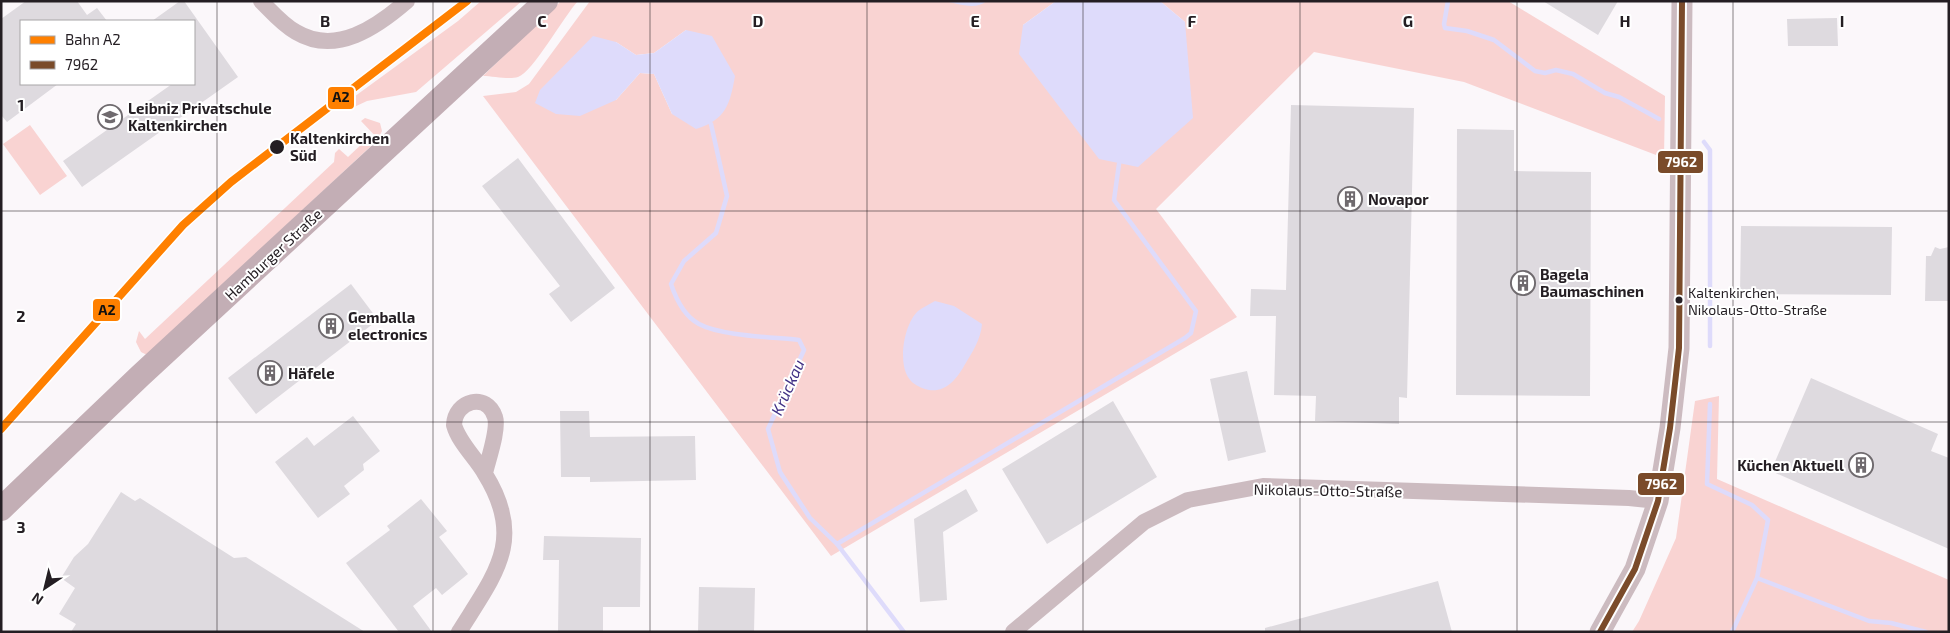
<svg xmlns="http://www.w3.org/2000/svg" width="1950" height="633" font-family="'Exo 2',sans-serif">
<rect width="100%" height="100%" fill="#fbf7fa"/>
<path fill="#f9d3d2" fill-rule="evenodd" d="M481 1H522L416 92 367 101 352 108 347 102 458 21Z
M561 1H578C564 16 533 72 518 77 509 80 493 76 483 76Z
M590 1H1056L1023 25 1185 22 1160 1H1508L1665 96 1664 158 1464 82 1314 52 1156 209 1237 317 831 556 483 96 516 92 529 84ZM686 30 672 114 654 74 640 73 616 100V42L636 55 654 53Z
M365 118 380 123 382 131 378 139 361 121Z
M30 125 67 176 40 195 3 144Z
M365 141 371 146 147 355 141 352 136 342 139 331 145 339 334 162 335 153 339 149 348 157Z
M1719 396 1717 479 1949 580V632H1632L1639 621 1676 538 1695 401Z"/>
<path fill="#dedbfb" d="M943 1H987C975 11 957 3 943 1Z
M1056 1H1160L1185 22 1193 118 1138 167 1099 159 1019 54 1023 25Z
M686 30 712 36 735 76C730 104 726 120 696 129L672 114 654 74 640 73 616 100 580 116 556 114 535 103 540 90 593 36 616 42 636 55 654 53Z
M935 301 954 306 982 324C981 339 972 353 964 366 955 382 942 396 922 388 915 385 909 381 906 373 899 356 905 323 918 311 923 307 930 304 935 301Z"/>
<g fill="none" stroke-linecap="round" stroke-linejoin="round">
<path stroke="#dedbfb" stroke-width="4.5" d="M1448 1 1444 24 1445 28 1467 31 1494 40 1535 71 1545 73 1556 70 1573 74 1605 93 1619 97 1659 119
M711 124 727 196 716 233 684 261 671 284C676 299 684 316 699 324 721 336 773 337 799 340L804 350 768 429 780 472 810 518 837 544 904 632
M1704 142 1710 150V346
M1710 404 1707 484 1752 505 1768 520 1757 578 1732 632
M837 544 1185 338 1191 333 1196 311 1114 200 1119 164
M1757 578 1869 621 1891 623 1926 632"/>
</g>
<path fill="#dedadf" d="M26 1H77L87 15 97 8 107 21H21V84H58L7 122 1 115V19Z
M180 1H184L238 77 82 187 63 161 172 84H194V21H152Z
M1543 1H1618L1598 35Z
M1837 18 1838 46H1788L1787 19Z
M1291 105 1414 108 1407 398 1399 397V424L1315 421 1316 396 1274 395 1276 316H1250L1251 289 1286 290Z
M1457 129 1514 130V171L1591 172 1590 396 1456 395Z
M518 158 615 288 571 322 549 294 560 286 482 186Z
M1741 226 1892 227 1891 295 1740 294Z
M1935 247 1940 249 1949 247V301H1925L1926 256H1931Z
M351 284 378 320 256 414 228 378Z
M1247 371 1266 452 1228 461 1210 379Z
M1811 378 1938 434 1931 451 1949 458V549L1771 471Z
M1113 401 1157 477 1047 544 1002 469Z
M560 411H589L590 437 695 436 696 480 590 482V477H561Z
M353 416 380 451 363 464 364 470 344 486 350 494 318 518 275 462 307 437 314 446Z
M966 489 978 511 943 532 947 600 920 602 914 519Z
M121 492 135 501 140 498 234 558 246 557 365 632H71L76 624 59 614 75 588 61 578 74 557 88 544Z
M421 499 447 531 439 537 468 574 442 595 436 588 413 606 432 632H399L346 563 390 530 387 526Z
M544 536 641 538 640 607H603V632H558L559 560H543Z
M1438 581 1452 632H1265V628Z
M699 587 755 588 754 632H698Z"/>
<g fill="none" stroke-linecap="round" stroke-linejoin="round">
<path stroke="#ccbbc0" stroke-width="16" d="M261 1C272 12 282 24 296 32 336 56 377 27 407 1
M459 632C495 574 526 540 485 474 476 458 459 443 454 425 455 400 487 392 495 417 499 429 488 460 485 473
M1013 632 1144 522 1188 500 1263 486 1629 498 1658 501"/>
<path stroke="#ccbbc0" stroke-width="21" d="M1600 632 1635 569 1658 501 1670 428 1679 348 1682 1"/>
<path stroke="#c3aeb5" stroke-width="24" d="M1 509 140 376 546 1"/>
<defs>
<path id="bus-1" d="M1600 632 1635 569 1658 501 1670 428 1679 348 1682 1"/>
</defs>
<use href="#bus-1" stroke="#fff" stroke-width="10"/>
<use href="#bus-1" stroke="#7a4b2a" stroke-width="6"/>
<defs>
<path id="rail-1" d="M1 429 183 225 231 182 467 1"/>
</defs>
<use href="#rail-1" stroke="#fff" stroke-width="11"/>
<use href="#rail-1" stroke="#ff8000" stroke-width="8"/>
</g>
<path fill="none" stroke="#241e23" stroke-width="1" stroke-opacity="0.55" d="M217 1V632M433 1V632M650 1V632M867 1V632M1083 1V632M1300 1V632M1517 1V632M1733 1V632M1 211H1949M1 422H1949"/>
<defs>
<symbol id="school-ring" viewBox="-11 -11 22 22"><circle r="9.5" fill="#fff" stroke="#6f6a6e" stroke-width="1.5"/><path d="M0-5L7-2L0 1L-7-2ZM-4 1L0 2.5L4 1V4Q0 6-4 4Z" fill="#6f6a6e"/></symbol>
<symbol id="building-ring" viewBox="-11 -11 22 22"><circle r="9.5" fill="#fff" stroke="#6f6a6e" stroke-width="1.5"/><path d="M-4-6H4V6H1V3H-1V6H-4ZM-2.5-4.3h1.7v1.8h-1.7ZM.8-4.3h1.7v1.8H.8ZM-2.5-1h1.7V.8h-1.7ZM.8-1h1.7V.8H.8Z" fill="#6f6a6e"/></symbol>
</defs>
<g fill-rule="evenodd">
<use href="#school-ring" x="96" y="103" width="28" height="28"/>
<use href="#building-ring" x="1336" y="185" width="28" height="28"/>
<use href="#building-ring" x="1509" y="269" width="28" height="28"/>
<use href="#building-ring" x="317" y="312" width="28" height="28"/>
<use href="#building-ring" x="256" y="359" width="28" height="28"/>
<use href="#building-ring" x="1847" y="451" width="28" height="28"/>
</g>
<g fill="#241e23" stroke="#fff" stroke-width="2">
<circle cx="277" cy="147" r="8"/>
<circle cx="1679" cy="300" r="4.5"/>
</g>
<g text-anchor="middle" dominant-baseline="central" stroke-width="4" stroke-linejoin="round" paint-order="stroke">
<g font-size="14" fill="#241e23" stroke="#fff" text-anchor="start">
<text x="1688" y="292">Kaltenkirchen,<tspan x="1688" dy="17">Nikolaus-Otto-Straße</tspan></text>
</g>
<g font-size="15" font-weight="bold" fill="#241e23" stroke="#fff" text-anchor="start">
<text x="128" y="108">Leibniz Privatschule<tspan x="128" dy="17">Kaltenkirchen</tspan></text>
<text x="1368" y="199">Novapor</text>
<text x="1540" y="274">Bagela<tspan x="1540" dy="17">Baumaschinen</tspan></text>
<text x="348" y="317">Gemballa<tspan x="348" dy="17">electronics</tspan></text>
<text x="288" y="373">Häfele</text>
<text x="1844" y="465" text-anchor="end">Küchen Aktuell</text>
</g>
<g font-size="15" font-weight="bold" fill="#241e23" stroke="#fff" text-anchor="start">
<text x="290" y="138">Kaltenkirchen<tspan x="290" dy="17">Süd</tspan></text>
</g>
<g font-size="15" fill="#241e23" stroke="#fff">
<text transform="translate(273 254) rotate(-43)">Hamburger Straße</text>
<text transform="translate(1328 490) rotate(1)">Nikolaus-Otto-Straße</text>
</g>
<g font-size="16" font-style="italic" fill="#423185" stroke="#fff">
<text transform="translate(787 387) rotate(-66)">Krückau</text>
</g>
</g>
<g font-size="16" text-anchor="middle" font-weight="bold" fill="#241e23" stroke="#fff" stroke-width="4" stroke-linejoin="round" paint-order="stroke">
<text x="325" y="27">B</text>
<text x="542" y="27">C</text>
<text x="758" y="27">D</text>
<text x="975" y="27">E</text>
<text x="1192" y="27">F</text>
<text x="1408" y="27">G</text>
<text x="1625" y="27">H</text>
<text x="1842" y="27">I</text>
<text x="21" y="111">1</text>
<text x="21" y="322">2</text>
<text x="21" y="533">3</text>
</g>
<g stroke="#fff" stroke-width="2">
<rect x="327" y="86" width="28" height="24" rx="5" fill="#ff8000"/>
<rect x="1657" y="150" width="47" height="24" rx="5" fill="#7a4b2a"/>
<rect x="92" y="298" width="29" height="24" rx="5" fill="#ff8000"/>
<rect x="1637" y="472" width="48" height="24" rx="5" fill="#7a4b2a"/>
</g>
<g font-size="14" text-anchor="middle" font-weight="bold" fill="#fff">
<text x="1681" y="167">7962</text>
<text x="1661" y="489">7962</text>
</g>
<g font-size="14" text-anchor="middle" font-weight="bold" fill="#111">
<text x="341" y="102">A2</text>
<text x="107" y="315">A2</text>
</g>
<rect width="1950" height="633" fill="none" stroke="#241e23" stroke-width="5"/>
<rect x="20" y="20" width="175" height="65" fill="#ffffff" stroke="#a7a5a7"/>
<rect x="30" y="36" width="25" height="8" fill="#ff8000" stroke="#a7a5a7"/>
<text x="65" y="45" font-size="15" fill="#241e23">Bahn A2</text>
<rect x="30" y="61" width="25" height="8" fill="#7a4b2a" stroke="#a7a5a7"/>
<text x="65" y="70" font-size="15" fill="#241e23">7962</text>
<g transform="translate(45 588) rotate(215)" stroke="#ffffff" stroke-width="4" paint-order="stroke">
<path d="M0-4L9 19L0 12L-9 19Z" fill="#241e23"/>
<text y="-8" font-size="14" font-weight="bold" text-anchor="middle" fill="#241e23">N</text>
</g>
</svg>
